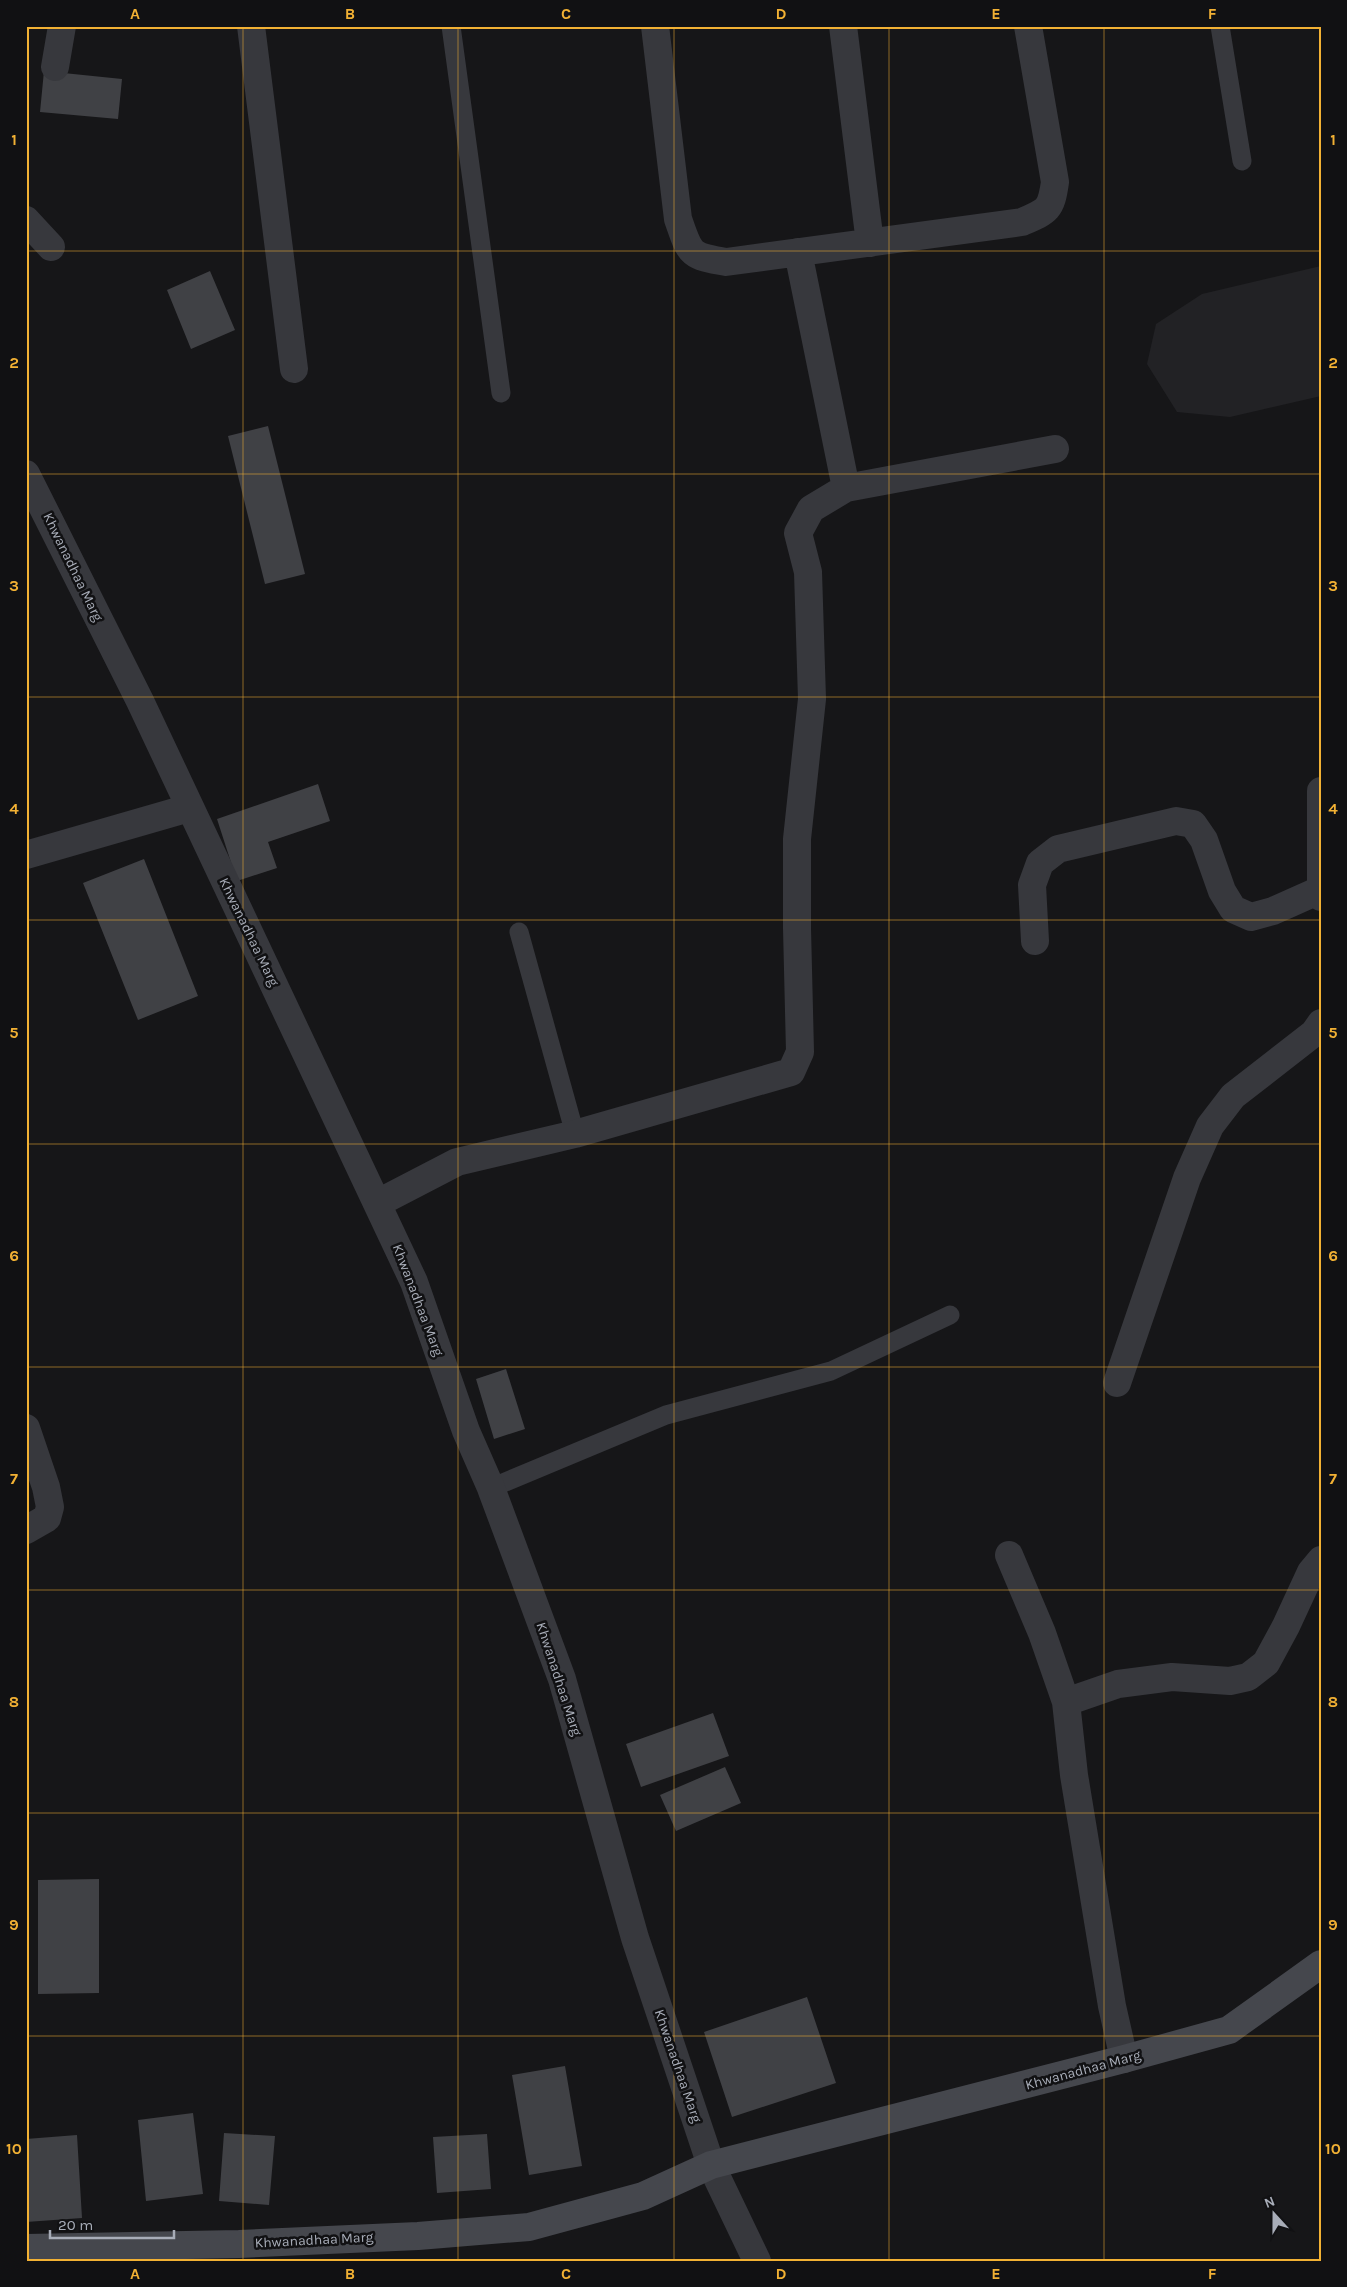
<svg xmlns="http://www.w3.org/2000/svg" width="1347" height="2287" font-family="Karla,sans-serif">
<rect width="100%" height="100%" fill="#161618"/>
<path fill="#222225" d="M1321 266V396L1230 417 1177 412 1147 364 1156 324 1202 294Z"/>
<path fill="#404145" d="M44 71 122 79 118 119 40 112Z
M210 271 235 330 191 349 167 290Z
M268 426 305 574 265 584 228 436Z
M318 784 330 821 268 842 277 868 237 881 217 819Z
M144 859 198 996 138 1020 83 883Z
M506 1369 525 1429 494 1439 476 1379Z
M713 1713 729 1756 641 1787 626 1744Z
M725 1767 741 1803 676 1831 660 1795Z
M99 1879V1993L38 1994V1880Z
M807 1997 836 2083 732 2117 704 2032Z
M565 2066 582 2166 529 2175 512 2075Z
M193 2113 203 2194 146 2201 138 2120Z
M224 2133 275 2136 269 2205 219 2201Z
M487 2134 491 2189 437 2193 433 2137Z
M77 2135 82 2218 26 2222V2139Z"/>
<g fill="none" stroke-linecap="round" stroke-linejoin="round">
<path stroke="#37383d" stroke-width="19" d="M451 26 501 393
M1220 26 1242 161
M519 932 575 1134
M491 1488 666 1415 831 1371 950 1315"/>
<path stroke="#37383d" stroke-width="28" d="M251 26 294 369
M655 26 678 219C690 253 688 256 726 262L1022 222C1048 211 1051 210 1055 182L1028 26
M843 26 870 243
M55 67 62 26
M26 220 51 247
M798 252 846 488
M26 474 140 701 414 1282 466 1431 491 1488 562 1679 635 1938 711 2165 757 2261
M1321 791V897
M26 855 189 808
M1035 941 1032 885 1040 863 1058 849 1176 821 1193 824 1204 840 1222 891 1233 909 1251 917 1273 911 1320 890
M378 1203 457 1162 575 1134 791 1072 800 1052 797 928V839L812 699 808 572 798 533 811 509 846 488 1055 449
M1117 1383 1187 1178 1210 1126 1233 1096 1314 1033 1321 1023
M26 1428 46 1487 50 1507 47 1518 26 1530
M1009 1555 1042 1633 1066 1702 1074 1775 1112 2006 1124 2059
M1066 1702 1118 1684 1172 1677 1230 1681 1248 1677 1266 1663 1286 1626 1311 1572 1321 1560"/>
<path stroke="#45474d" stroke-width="28" d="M26 2248 239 2244 418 2236 529 2227 643 2196 711 2165 1124 2059 1229 2030 1321 1964"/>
</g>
<path fill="none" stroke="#f2b134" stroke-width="1" stroke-opacity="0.55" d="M243 26V2261M458 26V2261M674 26V2261M889 26V2261M1104 26V2261M26 251H1321M26 474H1321M26 697H1321M26 920H1321M26 1144H1321M26 1367H1321M26 1590H1321M26 1813H1321M26 2036H1321"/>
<g text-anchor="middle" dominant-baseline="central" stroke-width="5" stroke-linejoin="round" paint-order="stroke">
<g font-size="14" fill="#a8adb8" stroke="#111113">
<text transform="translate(73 567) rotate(64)">Khwanadhaa Marg</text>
<text transform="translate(249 932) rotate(64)">Khwanadhaa Marg</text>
<text transform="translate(418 1300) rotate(69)">Khwanadhaa Marg</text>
<text transform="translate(559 1679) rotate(72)">Khwanadhaa Marg</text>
<text transform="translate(678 2066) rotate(71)">Khwanadhaa Marg</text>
<text transform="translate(1083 2070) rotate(-15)">Khwanadhaa Marg</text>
<text transform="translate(314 2240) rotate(-3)">Khwanadhaa Marg</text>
</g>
</g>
<rect width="1347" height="2287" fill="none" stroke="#111113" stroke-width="55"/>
<g transform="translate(1274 2214) rotate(339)" stroke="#111113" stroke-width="4" paint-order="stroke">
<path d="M0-4L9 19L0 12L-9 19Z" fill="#a8adb8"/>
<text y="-8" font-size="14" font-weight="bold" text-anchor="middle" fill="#a8adb8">N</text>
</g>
<path d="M50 2230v8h124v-8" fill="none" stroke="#a8adb8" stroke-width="2.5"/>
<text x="58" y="2230" font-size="15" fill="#a8adb8" stroke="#111113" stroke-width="4" paint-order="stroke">20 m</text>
<rect x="28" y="28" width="1292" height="2232" fill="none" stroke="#f2b134" stroke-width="2"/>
<g font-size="16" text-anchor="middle" font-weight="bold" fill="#f2b134">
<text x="135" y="19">A</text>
<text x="350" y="19">B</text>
<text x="566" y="19">C</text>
<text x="781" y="19">D</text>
<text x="996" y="19">E</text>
<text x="1212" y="19">F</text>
<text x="14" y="145">1</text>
<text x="1333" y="145">1</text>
<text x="14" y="368">2</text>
<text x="1333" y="368">2</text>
<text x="14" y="591">3</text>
<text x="1333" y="591">3</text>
<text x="14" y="814">4</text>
<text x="1333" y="814">4</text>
<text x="14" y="1038">5</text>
<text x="1333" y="1038">5</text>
<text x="14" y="1261">6</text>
<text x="1333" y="1261">6</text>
<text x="14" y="1484">7</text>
<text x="1333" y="1484">7</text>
<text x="14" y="1707">8</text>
<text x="1333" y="1707">8</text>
<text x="14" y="1930">9</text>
<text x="1333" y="1930">9</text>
<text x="14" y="2154">10</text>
<text x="1333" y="2154">10</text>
<text x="135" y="2279">A</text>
<text x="350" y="2279">B</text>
<text x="566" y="2279">C</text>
<text x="781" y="2279">D</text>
<text x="996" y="2279">E</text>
<text x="1212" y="2279">F</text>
</g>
</svg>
